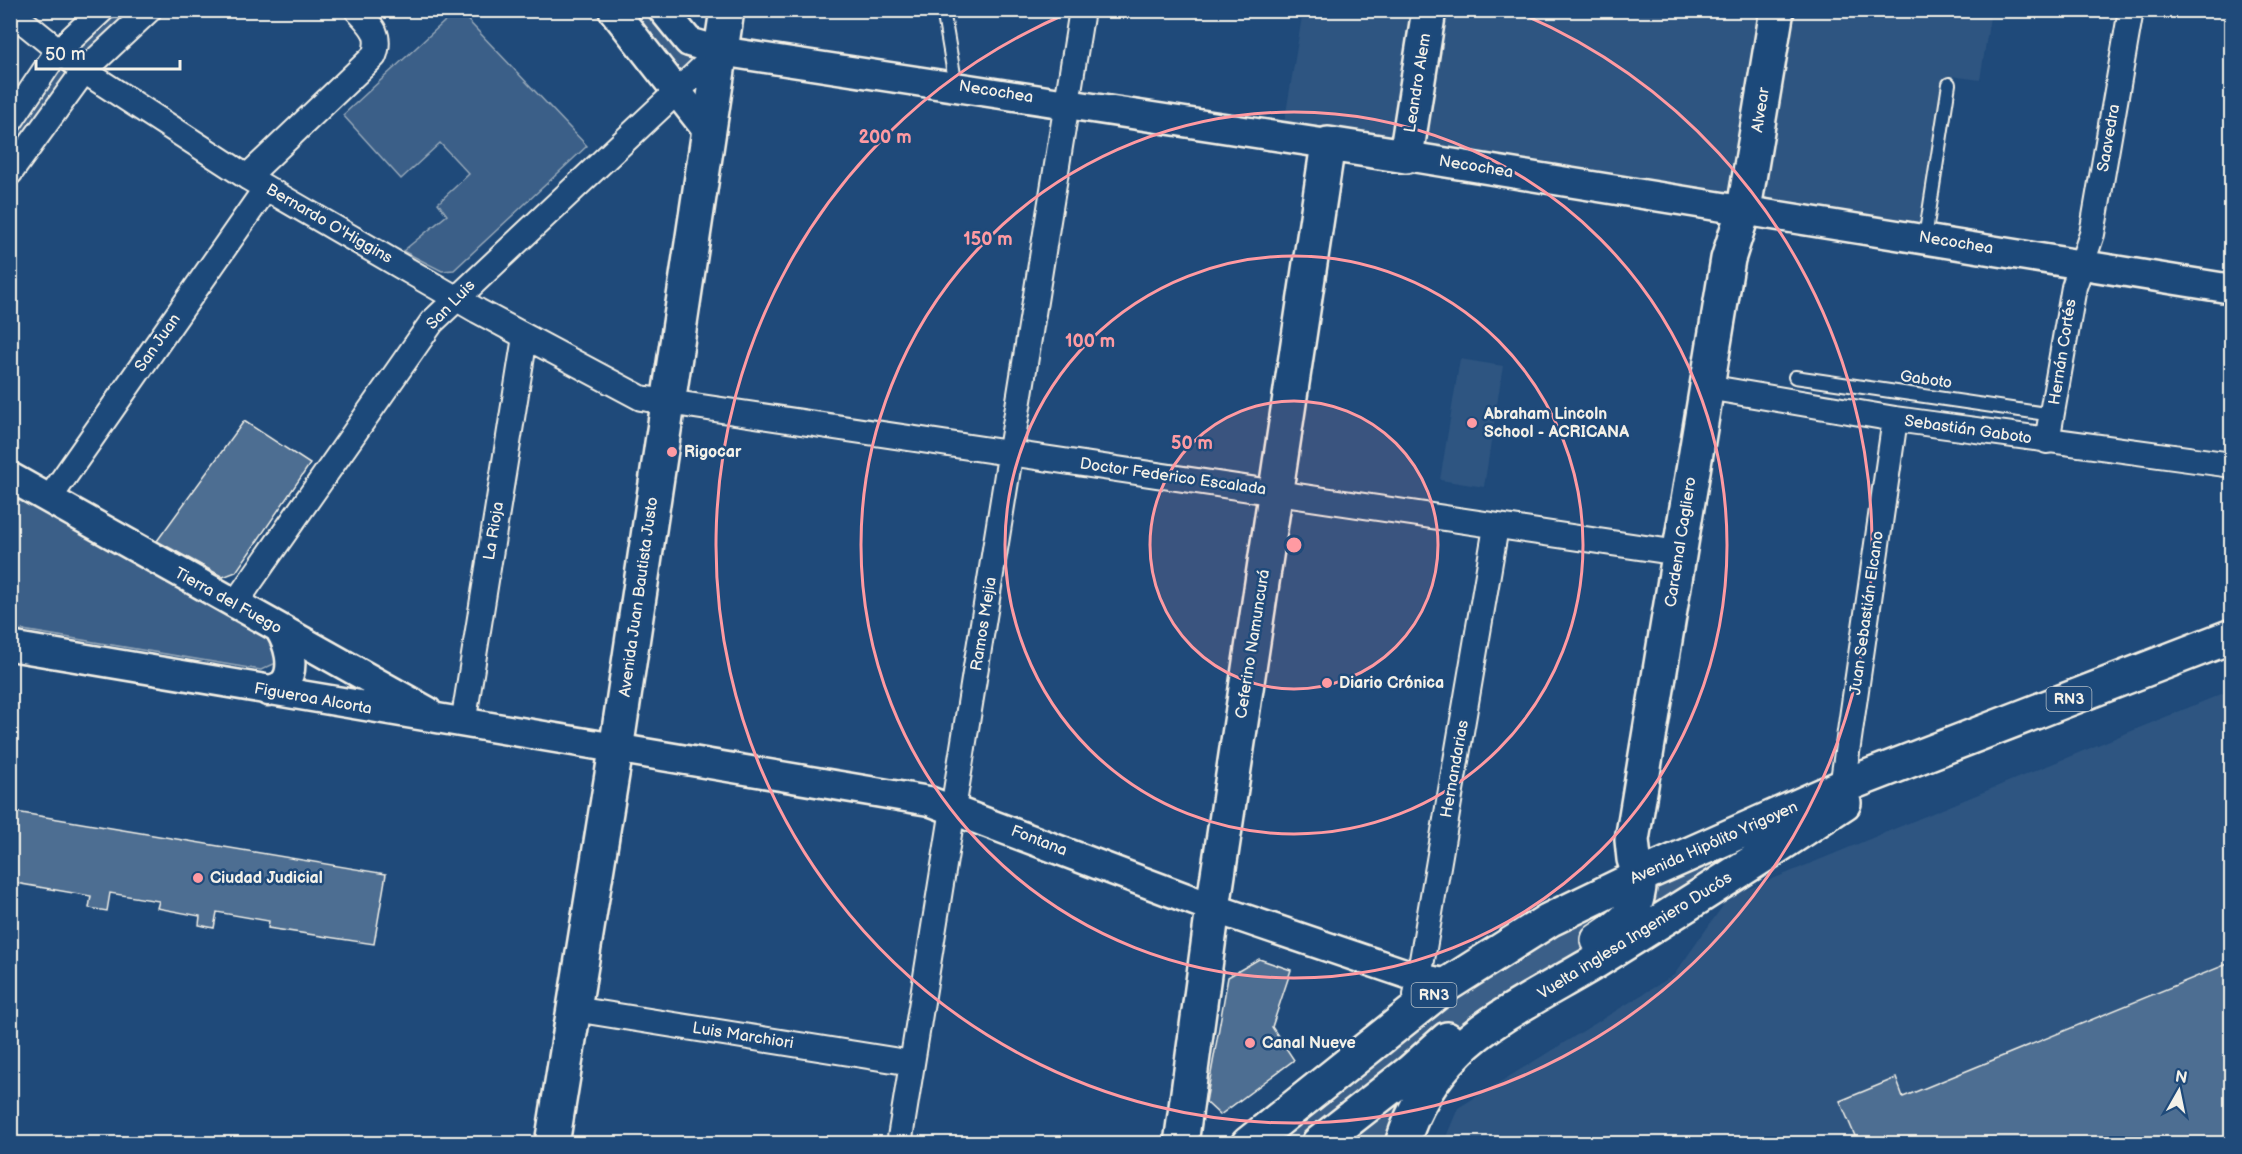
<svg xmlns="http://www.w3.org/2000/svg" width="2242" height="1154" font-family="'Balsamiq Sans',sans-serif">
<rect width="100%" height="100%" fill="#1f4a7a"/>
<filter id="ink" filterUnits="userSpaceOnUse"><feTurbulence type="fractalNoise" baseFrequency=".0167" numOctaves="2"/><feDisplacementMap in="SourceGraphic" scale="12" xChannelSelector="R" yChannelSelector="G"/><feConvolveMatrix kernelMatrix="1 2 1 2 8 2 1 2 1" color-interpolation-filters="sRGB"/></filter>
<g filter="url(#ink)">
<path fill="#2d5581" d="M1303 11H1991L1980 80 1951 76 1925 238 1282 137Z
M1460 359 1503 366 1484 487 1440 480Z
M2231 690V1143L1443 1144 1458 1108 1674 975 1729 897Z"/>
<path fill="#3a5f88" stroke="#97a8b8" stroke-width="1.5" d="M102 11H149L11 173V122Z
M456 11H459L587 146 454 270 442 271 403 251 447 215 438 203 469 174 440 143 401 179 343 115Z
M613 11H663L720 51 707 130Z
M10 488 278 643 276 663 261 670 11 628Z
M1841 787 1485 1029 1402 1143 1248 1144 1448 984Z"/>
<path fill="#4d6e92" stroke="#f4f1e8" stroke-width="1.5" d="M244 421 310 464 236 572 223 577 157 541Z
M10 811 386 874 374 944 268 928 269 921 217 912 214 928 199 925 200 916 157 908 159 901 110 893 107 911 89 908 91 896 10 882Z
M1259 959 1291 970 1272 1027 1294 1060 1220 1115 1206 1102 1228 977Z
M2232 962V1143H1858L1840 1101 1896 1078 1903 1097Z"/>
<g fill="none" stroke-linecap="round" stroke-linejoin="round">
<defs>
<path id="service" d="M943 10 956 86
M1925 238 1949 84
M1795 377 2053 415"/>
<path id="minor" d="M10 11 84 71 247 177 478 311 641 398 1679 553
M10 122 57 52 102 10
M10 173 84 71 149 10
M247 177 374 56C382 35 372 26 357 10
M1707 387 1895 419 2232 465
M2047 441 2074 287 2092 234 2131 10
M49 499 266 188
M234 605 432 322 720 51
M463 724 525 337
M1840 801 1895 419
M1416 995 1496 527
M574 1009 912 1063
M899 1144 1082 10"/>
<path id="tertiary" d="M613 10 707 130
M663 10 689 42 720 51 1328 144
M1406 156 2232 289
M10 477 427 711
M10 646 929 801 1213 908 1419 978 1448 984
M268 691C273 689 281 687 285 682 296 667 288 643 280 630"/>
<path id="secondary" d="M1640 876 1634 859 1632 840 1728 259 1744 209 1777 10
M552 1144 616 750 727 10
M1181 1144 1213 908 1328 144 1406 156 1429 10"/>
<path id="trunk" d="M1598 940C1628 921 1638 913 1640 876
M1248 1144 1448 984 1549 920 1640 876 1841 787 2232 636
M1318 1144 1410 1072 1447 1039
M1402 1144C1413 1109 1432 1077 1458 1051 1490 1018 1554 987 1595 962 1679 910 1762 857 1844 803"/>
</defs>
<use href="#service" stroke="#f4f1e8" stroke-width="16"/>
<use href="#minor" stroke="#f4f1e8" stroke-width="28"/>
<use href="#tertiary" stroke="#f4f1e8" stroke-width="33"/>
<use href="#secondary" stroke="#f4f1e8" stroke-width="38"/>
<use href="#trunk" stroke="#f4f1e8" stroke-width="38"/>
<use href="#service" stroke="#1f4a7a" stroke-width="12"/>
<use href="#minor" stroke="#1f4a7a" stroke-width="24"/>
<use href="#tertiary" stroke="#1f4a7a" stroke-width="28"/>
<use href="#secondary" stroke="#1f4a7a" stroke-width="33"/>
<use href="#trunk" stroke="#1f4a7a" stroke-width="33"/>
</g>
</g>
<circle cx="1294" cy="545" r="144" fill="#ff9aa2" fill-opacity=".12"/>
<g fill="none" stroke="#ff9aa2" stroke-width="3">
<circle cx="1294" cy="545" r="144"/>
<circle cx="1294" cy="545" r="289"/>
<circle cx="1294" cy="545" r="433"/>
<path d="M1515 11A578 578 0 1 1 1073 11"/>
</g>
<g fill="#ff9aa2" stroke="#1f4a7a" stroke-width="2">
<circle cx="1472" cy="423" r="6"/>
<circle cx="672" cy="452" r="6"/>
<circle cx="1327" cy="683" r="6"/>
<circle cx="198" cy="878" r="6"/>
<circle cx="1250" cy="1043" r="6"/>
</g>
<g text-anchor="middle" dominant-baseline="central" stroke-width="5" stroke-linejoin="round" paint-order="stroke">
<g fill="#1f4a7a" stroke="#b4bfc7" stroke-width="1.5">
<rect x="2046.5" y="687" width="45" height="24" rx="4.5"/>
<rect x="1411.5" y="983" width="45" height="24" rx="4.5"/>
</g>
<g font-size="15" font-weight="bold" fill="#f4f1e8">
<text x="2069" y="699">RN3</text>
<text x="1434" y="995">RN3</text>
</g>
<g font-size="16" fill="#f4f1e8" stroke="#1f4a7a">
<text transform="translate(1418 83) rotate(-81)">Leandro Alem</text>
<text transform="translate(996 92) rotate(9)">Necochea</text>
<text transform="translate(1761 110) rotate(-81)">Alvear</text>
<text transform="translate(2109 138) rotate(-80)">Saavedra</text>
<text transform="translate(1476 167) rotate(9)">Necochea</text>
<text transform="translate(329 224) rotate(30)">Bernardo O'Higgins</text>
<text transform="translate(1956 243) rotate(9)">Necochea</text>
<text transform="translate(451 305) rotate(-46)">San Luis</text>
<text transform="translate(158 343) rotate(-55)">San Juan</text>
<text transform="translate(2063 352) rotate(-81)">Hernán Cortés</text>
<text transform="translate(1926 380) rotate(8)">Gaboto</text>
<text transform="translate(1968 430) rotate(8)">Sebastián Gaboto</text>
<text transform="translate(1173 477) rotate(8)">Doctor Federico Escalada</text>
<text transform="translate(494 531) rotate(-81)">La Rioja</text>
<text transform="translate(1681 542) rotate(-81)">Cardenal Cagliero</text>
<text transform="translate(639 597) rotate(-82)">Avenida Juan Bautista Justo</text>
<text transform="translate(228 601) rotate(29)">Tierra del Fuego</text>
<text transform="translate(1867 613) rotate(-82)">Juan Sebastián Elcano</text>
<text transform="translate(984 624) rotate(-81)">Ramos Mejia</text>
<text transform="translate(1253 644) rotate(-81)">Ceferino Namuncurá</text>
<text transform="translate(313 699) rotate(10)">Figueroa Alcorta</text>
<text transform="translate(1455 769) rotate(-80)">Hernandarias</text>
<text transform="translate(1039 841) rotate(21)">Fontana</text>
<text transform="translate(1714 843) rotate(-24)">Avenida Hipólito Yrigoyen</text>
<text transform="translate(1635 936) rotate(-32)">Vuelta inglesa Ingeniero Ducós</text>
<text transform="translate(743 1036) rotate(9)">Luis Marchiori</text>
</g>
<g font-size="16" font-weight="bold" fill="#f4f1e8" stroke="#1f4a7a" text-anchor="start">
<text x="1484" y="414">Abraham Lincoln<tspan x="1484" dy="18">School - ACRICANA</tspan></text>
<text x="684" y="452">Rigocar</text>
<text x="1339" y="683">Diario Crónica</text>
<text x="210" y="878">Ciudad Judicial</text>
<text x="1262" y="1043">Canal Nueve</text>
</g>
</g>
<circle cx="1294" cy="545" r="9" fill="#ff9aa2" stroke="#1f4a7a" stroke-width="3"/>
<g font-size="18" text-anchor="middle" font-weight="bold" fill="#ff9aa2" stroke="#1f4a7a" stroke-width="5" stroke-linejoin="round" paint-order="stroke">
<text x="885" y="143">200 m</text>
<text x="988" y="245">150 m</text>
<text x="1090" y="347">100 m</text>
<text x="1192" y="449">50 m</text>
</g>
<rect width="2242" height="1154" fill="none" stroke="#1f4a7a" stroke-width="36"/>
<rect x="18" y="18" width="2206" height="1118" fill="none" stroke="#f4f1e8" stroke-width="2" filter="url(#ink)"/>
<g transform="translate(2179 1091) rotate(9)" stroke="#1f4a7a" stroke-width="4.5" paint-order="stroke">
<path d="M0-4.5L10 22L0 15L-10 22Z" fill="#f4f1e8"/>
<text y="-9" font-size="16" font-weight="bold" text-anchor="middle" fill="#f4f1e8">N</text>
</g>
<path d="M36 60v9h144v-9" fill="none" stroke="#f4f1e8" stroke-width="3"/>
<text x="45" y="60" font-size="18" fill="#f4f1e8" stroke="#1f4a7a" stroke-width="4.5" paint-order="stroke">50 m</text>
</svg>
